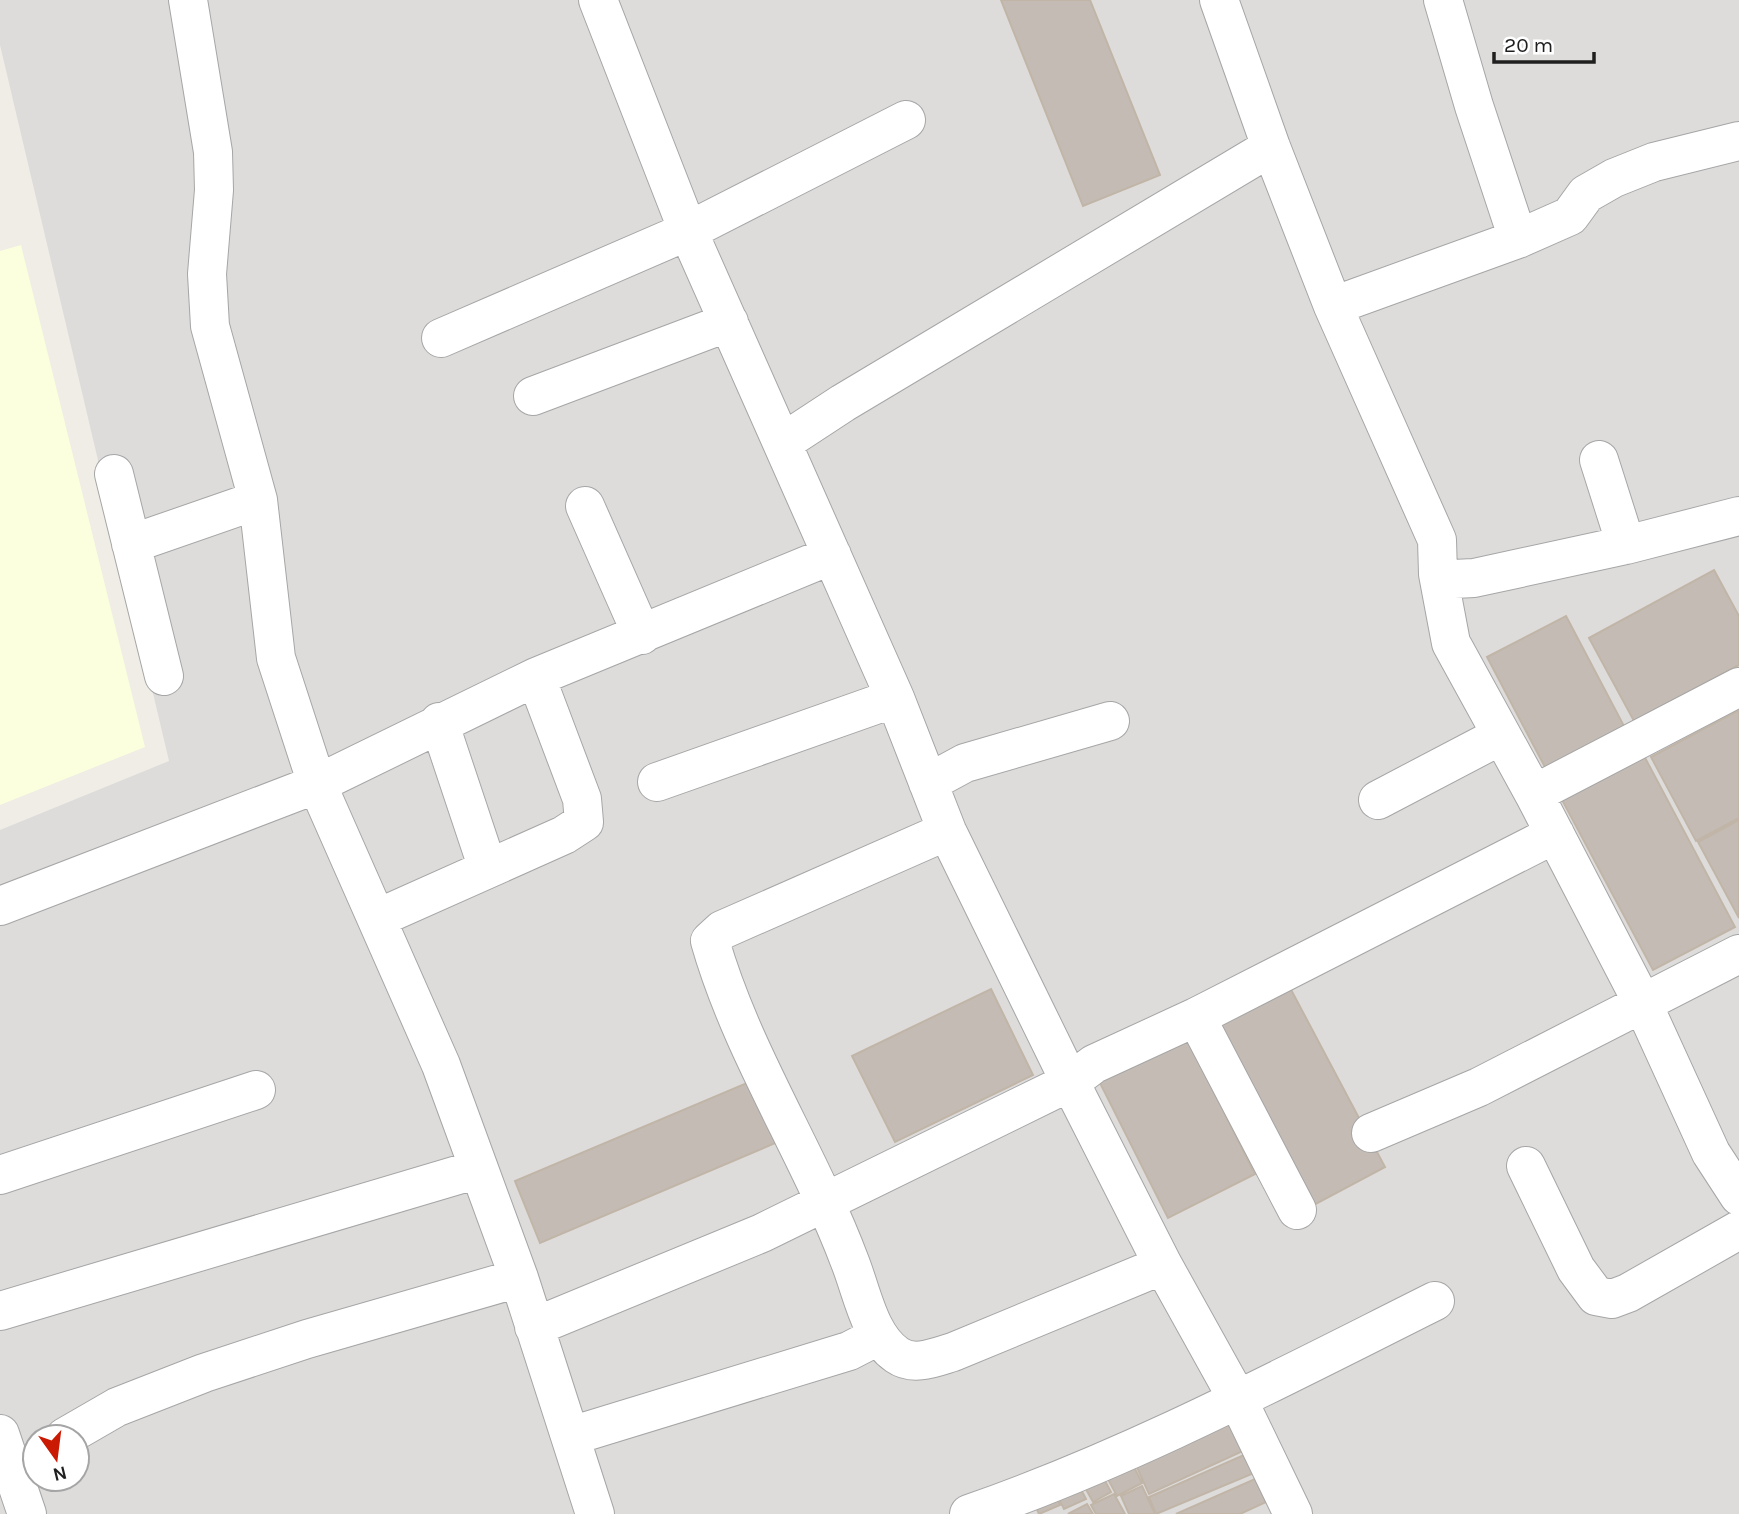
<svg xmlns="http://www.w3.org/2000/svg" width="1739" height="1514" font-family="Karla,sans-serif">
<rect width="100%" height="100%" fill="#efede5"/>
<path fill="#dddcdb" fill-rule="evenodd" d="M0 0H1739V1514H0V830L169 761 0 45ZM35 1437H77V1479H35Z"/>
<path fill="#fbffde" d="M21 245 145 747 0 805V251Z"/>
<path fill="#c4bcb4" stroke="#c1b5a7" stroke-width="2" d="M1001 0H1090L1160 175 1083 206Z
M1714 570 1739 616V665L1634 721 1589 638Z
M1566 616 1625 728 1546 769 1487 657Z
M1739 710V818L1696 841 1651 757Z
M1643 754 1735 927 1653 970 1561 798Z
M1739 820V918L1698 842Z
M1288 984 1385 1167 1312 1206 1215 1023Z
M991 989 1033 1075 895 1142 852 1056Z
M1186 1037 1255 1174 1168 1218 1099 1081Z
M754 1080 780 1141 540 1243 515 1181Z
M1226 1409 1245 1450 1149 1494 1130 1452Z
M1127 1453 1142 1483 1117 1496 1101 1466Z
M1246 1454 1254 1473 1156 1514 1149 1497Z
M1097 1466 1111 1492 1093 1502 1078 1475Z
M1074 1476 1086 1499 1064 1509 1053 1487Z
M1255 1479 1266 1502 1240 1514H1176Z
M1051 1486 1060 1505 1039 1514 1031 1496Z
M1142 1486 1155 1514H1129L1121 1496Z
M1114 1494 1125 1514H1096L1091 1505Z
M1087 1504 1093 1514H1068Z"/>
<g fill="none" stroke-linecap="round" stroke-linejoin="round">
<defs>
<path id="minor" d="M188 0 213 152 214 190 207 274 210 326 258 500 276 658 317 784 441 1065 519 1278 595 1514
M598 0 688 231 895 698 947 831 1070 1082 1163 1265 1238 1400 1293 1514
M1219 0 1271 147 1333 306 1437 540 1438 574 1451 643 1534 794 1642 1002 1711 1153 1739 1196
M1443 0 1474 106 1518 239
M1333 306 1518 239 1570 216 1586 194 1614 178 1654 162 1739 141
M441 338 688 231 906 120
M533 396 729 322
M782 443 843 403 1271 147
M1599 460 1626 545
M114 474 164 676
M585 506 642 635
M131 544 258 500
M1438 574 1454 579 1474 578 1626 545 1739 516
M439 722 488 869
M657 782 895 698
M928 783 965 763 1110 721
M1534 794 1739 687
M1378 800 1500 736
M947 831 722 930 710 941C742 1053 809 1153 850 1262 862 1292 869 1336 897 1355 914 1367 936 1357 953 1352L1163 1265
M0 906 317 784 536 677
M378 918 564 835 584 822 582 799 536 677 832 555
M1196 1017 1297 1210
M1371 1133 1479 1087 1739 954
M1526 1166 1576 1269 1596 1296 1612 1299 1628 1293 1739 1230
M0 1175 256 1090
M0 1311 478 1169
M534 1327 762 1233 1070 1082 1094 1064 1196 1017 1555 834
M0 1434 27 1514
M571 1436 849 1351 878 1336
M65 1437 117 1407 204 1373 307 1339 519 1278
M969 1514C1130 1458 1283 1377 1435 1301"/>
</defs>
<use href="#minor" stroke="#a6a6a6" stroke-width="40"/>
<use href="#minor" stroke="#fff" stroke-width="38"/>
</g>
<g transform="translate(56 1458) rotate(166)"><circle r="33" fill="#ffffff" stroke="#a5a5a5" stroke-width="2"/>
<path d="M0-5L12 26L0 18L-12 26Z" fill="#ca1a03"/>
<text y="-10" font-size="19" font-weight="bold" text-anchor="middle" fill="#1f1f1f">N</text>
</g>
<path d="M1494 52v10h100v-10" fill="none" stroke="#1f1f1f" stroke-width="3.5"/>
<text x="1504" y="52" font-size="21" fill="#1f1f1f" stroke="#ffffff" stroke-width="5" paint-order="stroke">20 m</text>
</svg>
